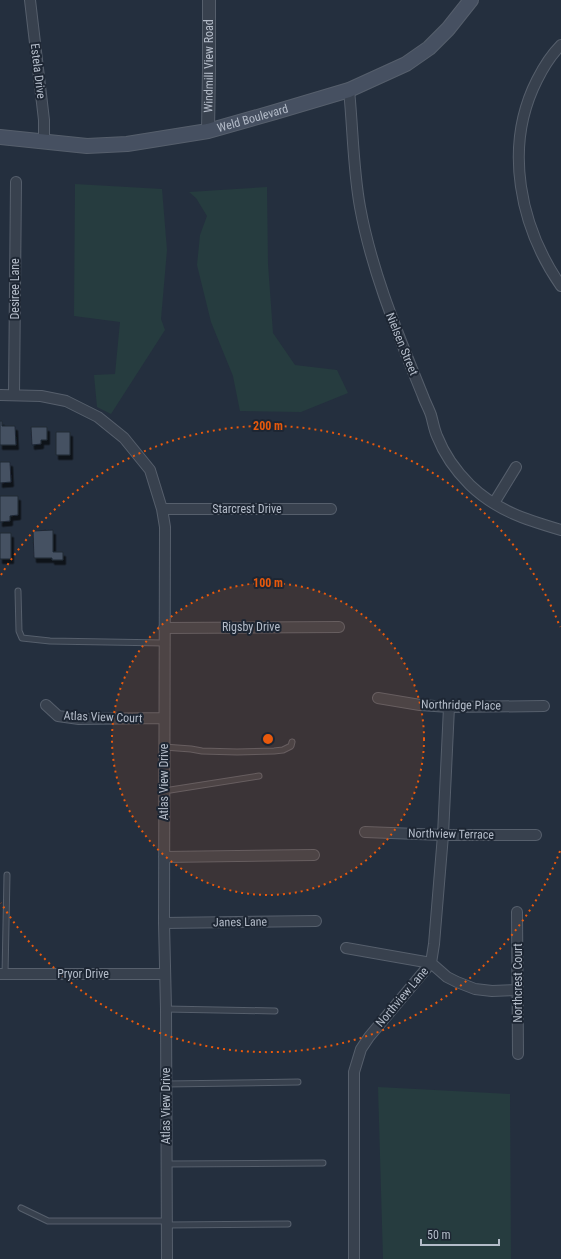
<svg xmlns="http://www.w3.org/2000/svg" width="561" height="1259" font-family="'Roboto Condensed',sans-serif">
<defs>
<filter id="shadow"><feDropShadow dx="2.5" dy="4.5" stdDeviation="0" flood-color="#0009"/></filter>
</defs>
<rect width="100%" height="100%" fill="#242f3e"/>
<path fill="#263c3f" d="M75 184 162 189 167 250 161 319 165 330 111 414 97 407 94 375 115 374 120 322 74 316Z
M267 187 268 264 273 333 295 365 337 370 348 393 301 412 240 411 233 376 211 322 197 265 200 235 207 216 196 198 189 192Z
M378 1087 510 1094 511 1259H383Z"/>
<path fill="#455162" stroke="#1f2835" filter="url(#shadow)" d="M0 421H2V426H15L16 445H0Z
M31 427H47V440H41V444L32 445Z
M56 432H70V455H56Z
M0 462H10L11 482 0 483Z
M0 496H18V515L10 516V521L0 522Z
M53 530V552H63V560H52V558H34L33 531Z
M0 533H11V559H0Z"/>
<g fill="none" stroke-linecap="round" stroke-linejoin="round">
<defs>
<path id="service" d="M18 591 19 631 22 638 50 641 164 643
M164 747 191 749 202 751 237 752 274 751 283 750 291 746 292 742
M164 791 259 776
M5 974 7 875
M166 1009 275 1011
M166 1084 298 1082
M167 1164 323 1163
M21 1208 48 1221H167
M167 1225 288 1224"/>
<path id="minor" d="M30 0 44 120V141
M561 45C551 55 543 68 537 80 503 147 520 227 561 286
M349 90C353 129 353 169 360 207 372 273 398 334 423 396 425 402 429 409 431 415 433 422 434 429 437 436 444 454 456 471 470 485 497 511 527 520 561 530
M0 395 41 396 66 401 98 417 124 438 150 470 162 509 165 527 164 923 166 1009 167 1259
M14 395 16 182
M494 503 516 467
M162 509H331
M164 628 339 627
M378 698 420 705 449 707 544 706
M46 705 58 716 79 719 164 718
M365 832 443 835H536
M164 857 314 855
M517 912 518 1054
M164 923 316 921
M346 948 431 963 447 977 457 982 475 989 492 991 517 990
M0 974H165
M354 1259V1072L361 1049 369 1037 431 963 434 944 443 835 449 707"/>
<g id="tertiary">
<path id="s1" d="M208 131 209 69V0"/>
</g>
<g id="secondary">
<path id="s2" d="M0 137 87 146 127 144 208 131 275 112 349 90 406 64 429 48 448 29 471 0"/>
</g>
</defs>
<use href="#service" stroke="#565f6c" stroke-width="7"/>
<use href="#minor" stroke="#565f6c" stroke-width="12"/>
<use href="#tertiary" stroke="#565f6c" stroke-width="14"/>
<use href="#secondary" stroke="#565f6c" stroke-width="16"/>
<use href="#service" stroke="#38414e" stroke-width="5"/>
<use href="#minor" stroke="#38414e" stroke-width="10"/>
<use href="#tertiary" stroke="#38414e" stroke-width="12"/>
<use href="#secondary" stroke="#465061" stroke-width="14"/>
</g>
<circle cx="268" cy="739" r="156" fill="#e8590c" fill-opacity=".12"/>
<g fill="none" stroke="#e8590c" stroke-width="2" stroke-dasharray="2 4">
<circle cx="268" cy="739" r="156"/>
<path d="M560 851A313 313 0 0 1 1 903M1 575A313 313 0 0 1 560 627"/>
</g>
<g text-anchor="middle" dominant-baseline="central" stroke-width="4" stroke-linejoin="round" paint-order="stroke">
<g font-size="12" fill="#b4bcc9" stroke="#1d2633">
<text stroke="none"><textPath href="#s1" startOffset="65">Windmill View Road</textPath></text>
<text transform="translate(38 71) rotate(83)">Estela Drive</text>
<text stroke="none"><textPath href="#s2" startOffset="256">Weld Boulevard</textPath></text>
<text transform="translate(15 289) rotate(-90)">Desiree Lane</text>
<text transform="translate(402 344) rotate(68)">Nielsen Street</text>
<text x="247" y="509">Starcrest Drive</text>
<text x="251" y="627">Rigsby Drive</text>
<text transform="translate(461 705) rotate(1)">Northridge Place</text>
<text transform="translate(103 717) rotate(2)">Atlas View Court</text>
<text transform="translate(164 782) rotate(-90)">Atlas View Drive</text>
<text transform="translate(451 834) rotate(1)">Northview Terrace</text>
<text transform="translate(240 922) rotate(-1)">Janes Lane</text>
<text x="83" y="974">Pryor Drive</text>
<text transform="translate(518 983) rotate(-90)">Northcrest Court</text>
<text transform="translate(402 997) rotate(-50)">Northview Lane</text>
<text transform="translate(166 1106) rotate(-90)">Atlas View Drive</text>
</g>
</g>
<circle cx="268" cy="739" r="6" fill="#e8590c" stroke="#1d2633" stroke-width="2"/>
<g font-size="12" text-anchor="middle" font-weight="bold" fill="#e8590c" stroke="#1d2633" stroke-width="4" stroke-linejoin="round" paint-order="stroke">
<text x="268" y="430">200 m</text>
<text x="268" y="587">100 m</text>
</g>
<path d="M421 1239v6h78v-6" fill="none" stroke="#b4bcc9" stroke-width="2"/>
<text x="427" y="1239" font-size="12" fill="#b4bcc9" stroke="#1d2633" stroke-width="3" paint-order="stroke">50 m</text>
</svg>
